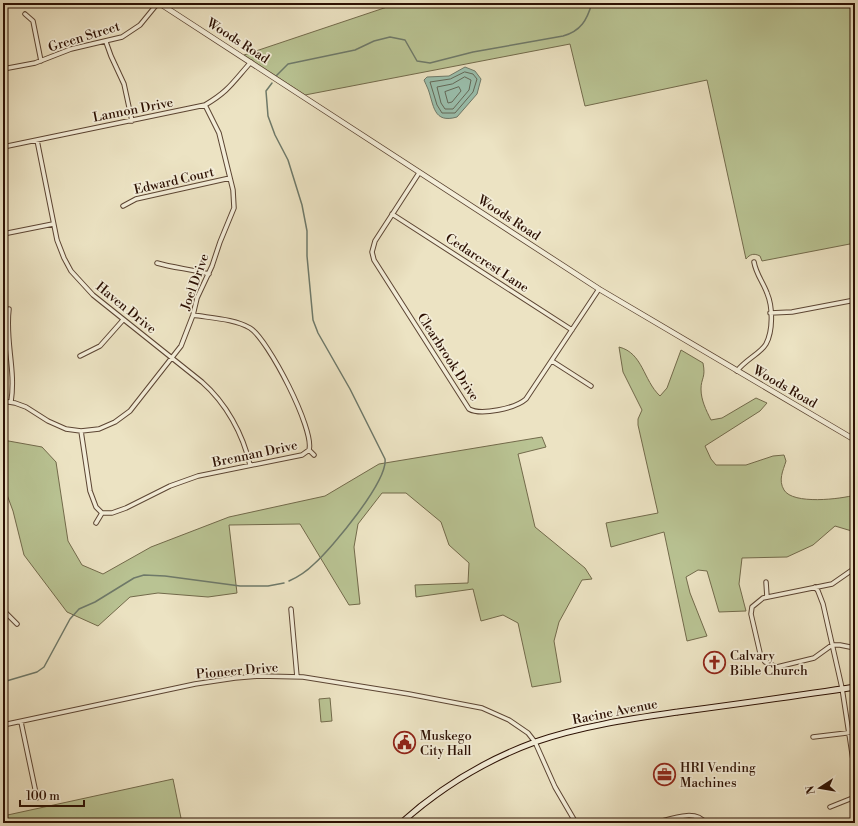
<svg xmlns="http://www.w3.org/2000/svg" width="858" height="826" font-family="'Libre Bodoni',serif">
<rect width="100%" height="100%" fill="#ece3c3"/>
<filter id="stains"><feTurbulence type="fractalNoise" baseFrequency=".005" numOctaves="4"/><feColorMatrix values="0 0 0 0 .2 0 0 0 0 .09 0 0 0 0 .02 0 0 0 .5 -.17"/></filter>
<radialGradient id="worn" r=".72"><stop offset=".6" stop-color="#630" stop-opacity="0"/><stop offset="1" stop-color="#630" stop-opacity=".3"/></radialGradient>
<path fill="#b9c393" stroke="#726a4b" d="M399 3H855V243L762 261 760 256C754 253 750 254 746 259L707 80 585 106 570 44 305 95 244 55Z
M619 347C643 353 643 380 660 396L667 388 681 350 703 363C706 378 701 378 701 389 701 400 706 410 711 420L722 418 756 398 767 403 760 411 705 446 711 459 716 465H746L773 456 784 455 786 461C783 471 778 480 784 490 793 505 841 499 855 495V532L835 526 813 545 787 557 742 558 739 584 746 611 719 612 707 571 698 570 686 577 690 593 707 636 687 641 664 532 611 547 606 523 658 513 638 425V419L642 410 623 372Z
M542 437 546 447 518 454 535 527 585 568 592 579 582 580 559 622 554 641 561 682 532 687 518 623 503 615 481 621 473 589 416 597 415 585 468 583 469 563 449 545 441 522 406 493H382L358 524 354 547 360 604 349 605 300 524 229 525 237 593 208 597 158 593 130 597 98 626 67 612 24 555 13 511 3 484V440L42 447 56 462 68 541 82 565 103 574 151 547 229 517 325 496 379 464Z
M330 698 332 721 321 722 319 699Z
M173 779 182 823H3V816Z"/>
<path fill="#9abfad" stroke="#6e7969" d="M465 67 475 71 481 79 477 94 457 117C433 124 434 105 428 89 427 86 425 83 424 80L427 77 449 76Z"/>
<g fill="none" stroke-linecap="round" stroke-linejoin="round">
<path stroke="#636858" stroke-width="1" d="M465 72 473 74 477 79 473 92 455 113H442L437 105 430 82 450 79Z
M465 77 471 80 469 90 453 109H445L441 103 437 87 452 84Z
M459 87 461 91 452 102 448 103 445 92Z"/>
<path stroke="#6e7969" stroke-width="1.5" d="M276 76 288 64 355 50 374 41 390 37 405 40 417 61 430 63 473 52 563 36C581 31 587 20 592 3
M272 83 266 91 268 116 275 135 288 160 302 205 307 231V256L313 320 318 333 350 389 385 459C388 481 332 548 314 564 307 571 298 577 289 581
M3 682 37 672 44 667 70 619 79 609 95 602 134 578 144 575 165 576 240 586H268L284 583"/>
<defs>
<path id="minor" d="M25 14 33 21 41 61
M106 42 111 56 124 84 132 121
M3 69 35 63 71 49 122 37 140 25 158 3
M37 140 57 240 64 258 71 271 93 295 202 382C226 403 243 434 250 465
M3 147 205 105C229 91 233 82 251 62
M419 173 375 241 372 252 374 260 469 409C481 416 516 408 526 399L599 289
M123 206 136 199 230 178
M392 214 572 330
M3 234 53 224
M157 263C174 268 191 269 209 274
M9 309C5 342 16 369 11 402
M770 313 792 312 855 300
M80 356 100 346 123 320
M552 361 591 386
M737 371C745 360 761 353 766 344 773 331 773 307 767 293 763 282 756 274 754 262
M3 401 15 403 26 407 48 421 66 429 81 431 99 429 115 422 130 411 181 346 193 315 197 298 212 266 220 242 234 208 233 190 219 133 205 105
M81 431 90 491 96 507 102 513H112L126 508 170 486 198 476 302 455 309 450C315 430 268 339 250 328 235 319 211 318 193 315
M309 450 314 455
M96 523 102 513
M855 568 832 584 763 598 752 607 751 614 760 653 765 662 777 667 814 658 832 645H840L855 648
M766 582 767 597
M815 587 818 591 823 604 842 688 855 773
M291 609 297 677
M3 610 17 624
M21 722 37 798
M3 725 195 684 235 678 259 676 303 677 409 694 482 708 509 720 528 733 535 742 555 787 576 823
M813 737 855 732
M830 807 855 797
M654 823C668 820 696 808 705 823"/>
<path id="tertiary" d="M159 3 599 289 855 440"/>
<path id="secondary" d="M401 823C440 788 486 760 535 742 581 726 630 719 678 712 737 704 796 696 855 687"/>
</defs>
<use href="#minor" stroke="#5c4533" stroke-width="5.5"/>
<use href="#tertiary" stroke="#5c4533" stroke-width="6"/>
<use href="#secondary" stroke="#2c1003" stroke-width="7"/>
<use href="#minor" stroke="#f3edd8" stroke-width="3.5"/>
<use href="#tertiary" stroke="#f3edd8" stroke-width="4.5"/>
<use href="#secondary" stroke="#f3edd8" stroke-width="5"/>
</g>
<defs>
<symbol id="church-ring" viewBox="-11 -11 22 22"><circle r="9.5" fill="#f3edd8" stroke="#8f2418" stroke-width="1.5"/><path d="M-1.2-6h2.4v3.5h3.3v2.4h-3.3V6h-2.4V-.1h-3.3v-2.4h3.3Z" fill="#8f2418"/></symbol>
<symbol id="civic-ring" viewBox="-11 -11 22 22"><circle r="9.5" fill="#f3edd8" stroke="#8f2418" stroke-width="1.5"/><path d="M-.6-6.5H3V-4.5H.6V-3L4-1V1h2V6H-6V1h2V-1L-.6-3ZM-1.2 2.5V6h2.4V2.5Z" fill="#8f2418"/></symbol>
<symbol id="office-ring" viewBox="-11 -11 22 22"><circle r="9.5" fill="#f3edd8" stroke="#8f2418" stroke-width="1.5"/><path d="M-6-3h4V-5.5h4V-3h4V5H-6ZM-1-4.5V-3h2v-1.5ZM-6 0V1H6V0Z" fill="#8f2418"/></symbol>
</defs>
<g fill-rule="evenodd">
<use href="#church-ring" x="702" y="650" width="25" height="25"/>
<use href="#civic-ring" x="392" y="730" width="25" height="25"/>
<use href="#office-ring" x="652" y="762" width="25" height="25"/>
</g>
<g text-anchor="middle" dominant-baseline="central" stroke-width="3.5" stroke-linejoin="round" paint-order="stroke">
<g font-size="13" fill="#2c1003" stroke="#f3edd8">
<text transform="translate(84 37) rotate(-17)">Green Street</text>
<text transform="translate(238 41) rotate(33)">Woods Road</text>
<text transform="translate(133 110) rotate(-11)">Lannon Drive</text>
<text transform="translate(174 181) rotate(-13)">Edward Court</text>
<text transform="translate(509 218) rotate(33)">Woods Road</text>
<text transform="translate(487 263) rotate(33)">Cedarcrest Lane</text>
<text transform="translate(195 282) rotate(-70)">Joel Drive</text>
<text transform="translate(126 308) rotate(39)">Haven Drive</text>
<text transform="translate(448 357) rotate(57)">Clearbrook Drive</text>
<text transform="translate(785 387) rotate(30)">Woods Road</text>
<text transform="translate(255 454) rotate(-12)">Brennan Drive</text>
<text transform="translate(237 671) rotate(-5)">Pioneer Drive</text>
<text transform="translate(615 712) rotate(-11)">Racine Avenue</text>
</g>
<g font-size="13" fill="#2c1003" stroke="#f3edd8" text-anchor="start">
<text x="730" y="656">Calvary<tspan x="730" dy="15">Bible Church</tspan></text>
<text x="420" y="736">Muskego<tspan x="420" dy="15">City Hall</tspan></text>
<text x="680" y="768">HRI Vending<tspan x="680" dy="15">Machines</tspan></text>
</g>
</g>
<rect width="858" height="826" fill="none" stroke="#ece3c3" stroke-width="16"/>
<rect x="4" y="4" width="850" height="818" fill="none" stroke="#2c1003" stroke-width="2"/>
<rect x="8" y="8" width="842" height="810" fill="none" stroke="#2c1003"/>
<g transform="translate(820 788) rotate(258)" stroke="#f3edd8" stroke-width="3" paint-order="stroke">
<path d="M0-3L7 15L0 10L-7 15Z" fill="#2c1003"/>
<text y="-6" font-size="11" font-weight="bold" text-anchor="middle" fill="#2c1003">N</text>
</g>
<path d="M20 800v6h64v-6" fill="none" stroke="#2c1003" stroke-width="2"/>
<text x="26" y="800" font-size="12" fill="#2c1003" stroke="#f3edd8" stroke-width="3" paint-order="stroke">100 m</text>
<rect width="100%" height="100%" filter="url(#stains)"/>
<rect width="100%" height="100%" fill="url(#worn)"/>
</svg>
